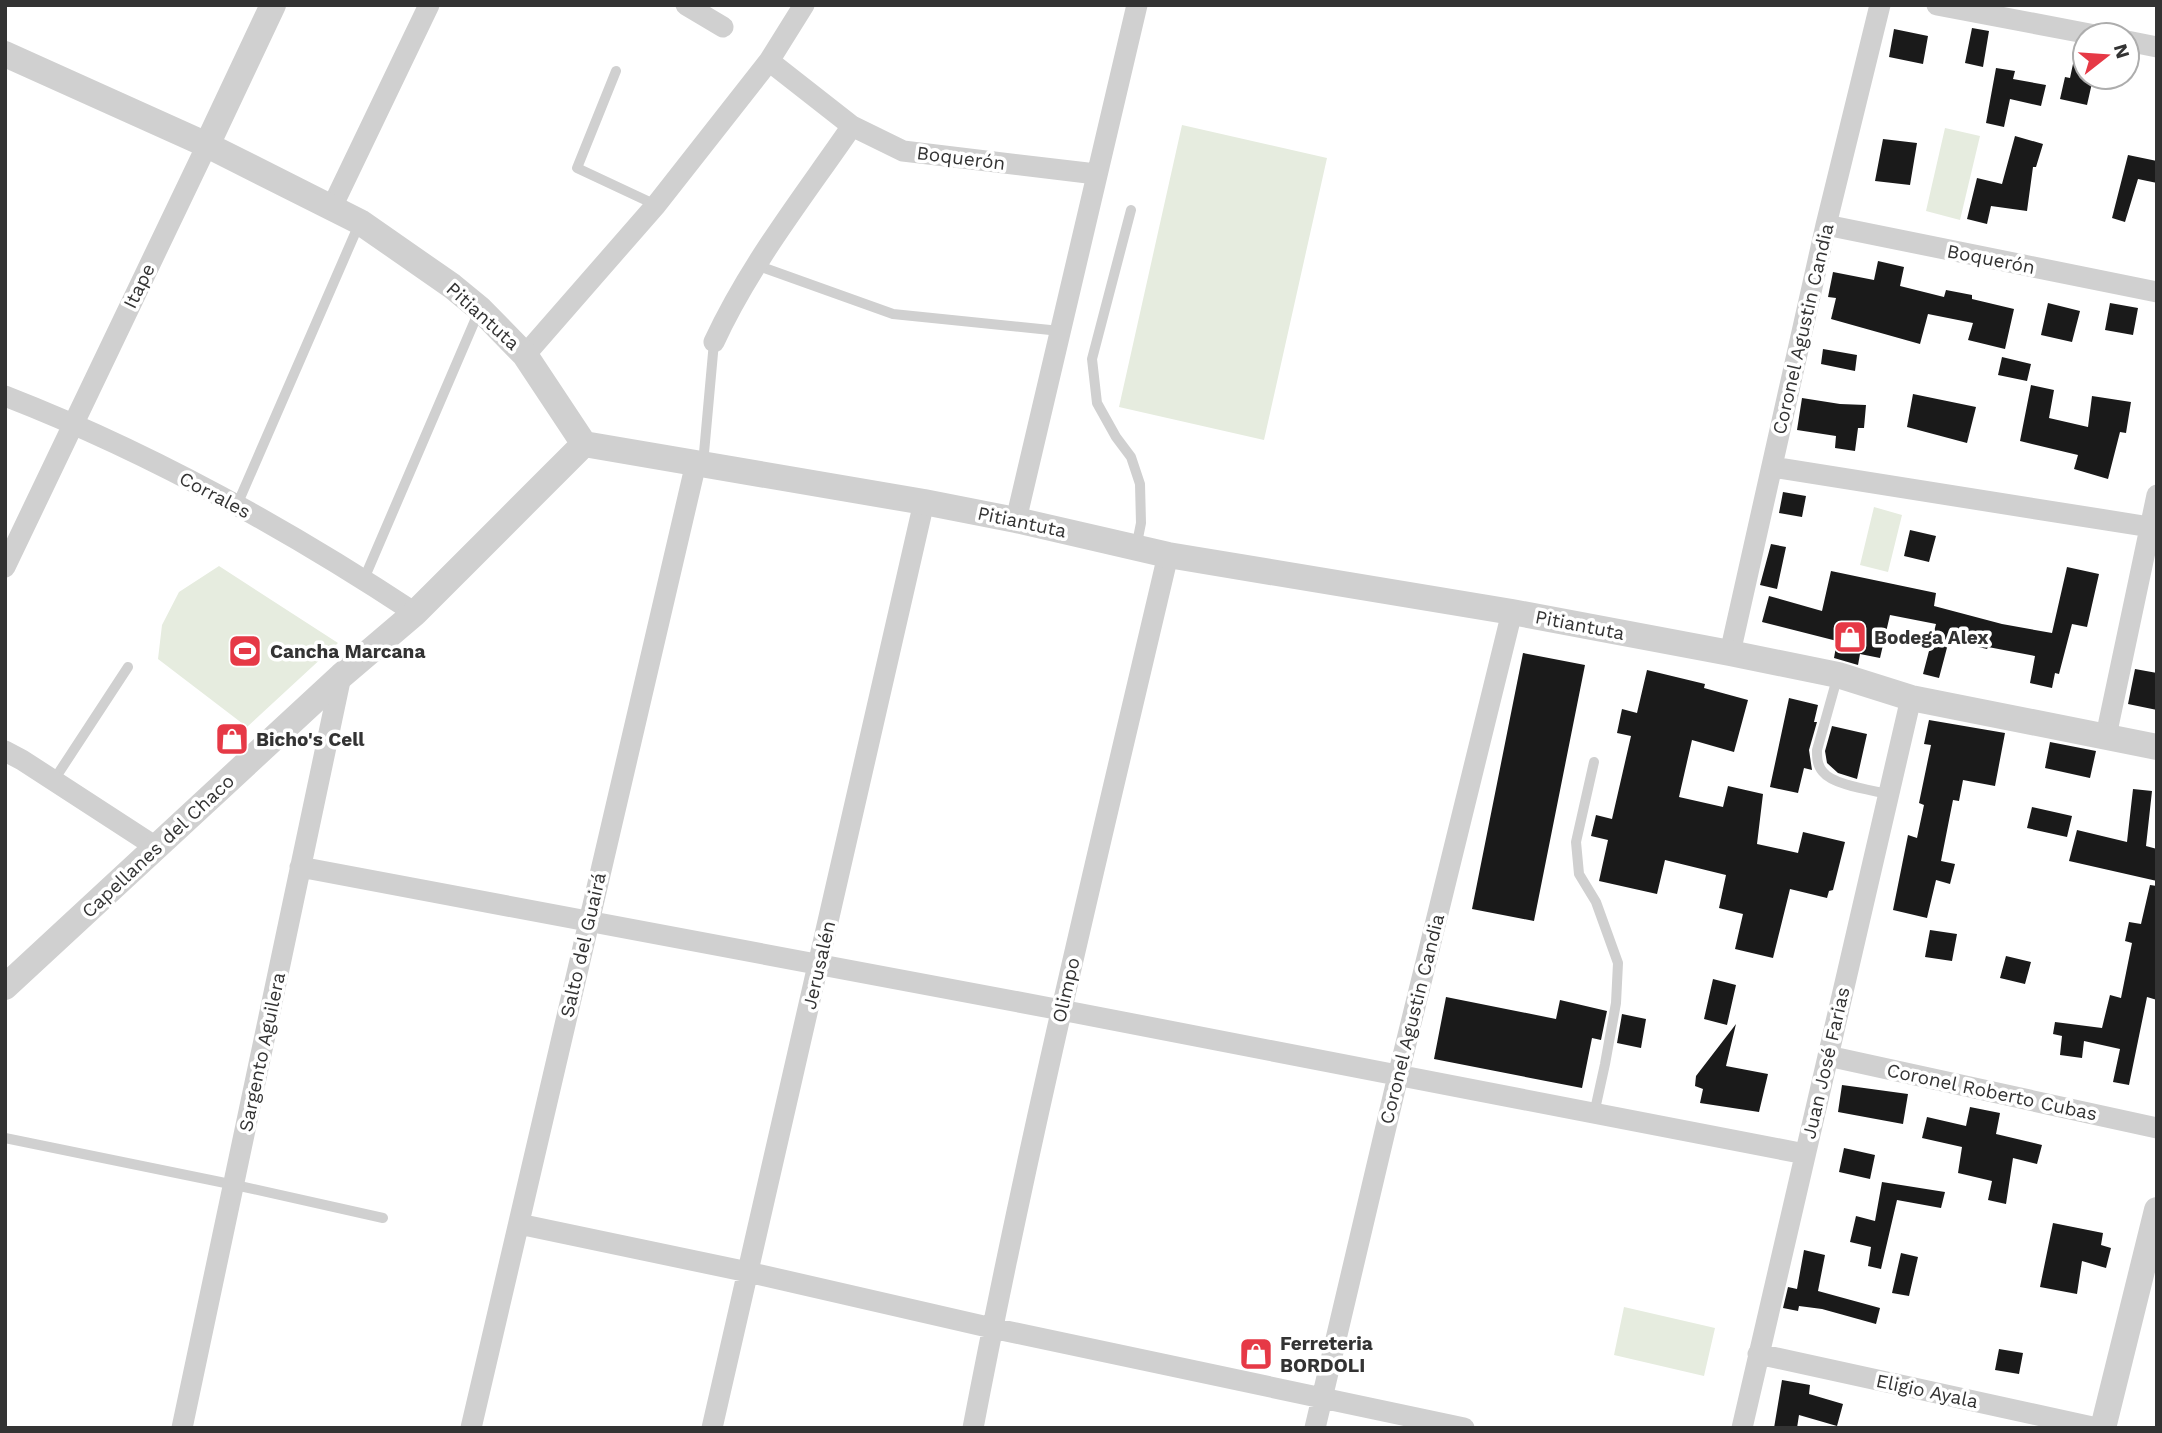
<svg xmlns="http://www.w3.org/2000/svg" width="2162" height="1433" font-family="'Work Sans',sans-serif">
<rect width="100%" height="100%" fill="#fff"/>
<path fill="#e6ecdf" d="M1182 125 1327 158 1264 440 1119 407Z
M1945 128 1980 136 1960 220 1926 211Z
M1874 507 1902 515 1888 572 1860 565Z
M219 566 338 643 247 727 158 659 162 625 179 592Z
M1624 1307 1715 1328 1704 1376 1614 1355Z"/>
<path fill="#1a1a1a" d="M1972 28 1989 31 1983 67 1965 63Z
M1894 29 1928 36 1923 64 1889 57Z
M2077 45 2085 46V81L2092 83 2087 105 2060 99 2065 77 2070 78Z
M1996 68 2015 71 2013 79 2046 85 2041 106 2010 99 2004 127 1986 123Z
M2015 136 2043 144 2036 167H2033L2027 211 1991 206 1987 224 1967 219 1977 178 2002 184Z
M1883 139 1917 143 1910 185 1875 181Z
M2128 155 2157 161V183L2138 179 2125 222 2112 218Z
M1878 261 1904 267 1900 286 1944 297 1946 290 1972 295V299L2014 309 2005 349 1968 340 1973 323 1928 314 1920 344 1831 319 1836 298 1828 297 1833 272 1874 280Z
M2048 303 2080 311 2072 342 2041 335Z
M2110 303 2138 308 2133 335 2105 330Z
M1823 349 1857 355 1855 371 1821 364Z
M2002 357 2031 364 2027 381 1998 375Z
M2031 385 2054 390 2049 418 2088 427 2092 396 2131 402 2126 433 2120 432 2108 479 2074 469 2078 455 2020 441Z
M1913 394 1976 407 1967 443 1907 427Z
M1802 398 1840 404 1866 405 1864 428H1858L1855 451 1835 448 1836 436 1797 430Z
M1783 492 1806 496 1802 517 1779 513Z
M1910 530 1936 536 1929 562 1904 556Z
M1771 544 1786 547 1777 589 1760 585Z
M2067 567 2099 574 2087 627 2072 624 2059 674 2055 673 2052 688 2030 683 2035 656 1988 647 1987 649 1949 640 1939 678 1923 674 1936 624 1890 615 1880 658 1860 654 1858 665 1834 658 1837 641 1762 622 1769 596 1822 611 1831 571 1936 593 1934 606 2002 624 2052 633Z
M1523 653 1585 665 1534 921 1472 909Z
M2135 669 2157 673V710L2128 704Z
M1647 670 1705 684 1704 688 1748 700 1734 752 1692 740 1679 797 1723 807 1728 786 1763 794 1757 844 1798 853 1803 832 1845 842 1833 890 1829 891 1827 898 1790 889 1773 958 1735 949 1743 914 1719 908 1726 875 1665 860 1657 894 1599 881 1608 840 1591 836 1596 815 1612 819 1631 736 1617 733 1622 709 1637 713Z
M1789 698 1818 705 1814 722H1817L1809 750 1812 770 1804 768 1798 793 1770 787Z
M1929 720 2005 733 1995 786 1963 780 1959 801 1953 800 1941 861 1955 864 1950 884 1936 880 1927 918 1893 910 1908 835 1917 838 1924 805 1919 803 1931 745 1924 744Z
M1832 726 1867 734 1857 779 1838 773 1827 763 1825 751Z
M2050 742 2096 751 2090 778 2045 768Z
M2133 789 2152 791 2146 846 2157 849V881L2069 861 2077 830 2127 842Z
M2032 807 2072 816 2067 837 2027 828Z
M2150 885 2157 886V1000L2147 997 2129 1085 2113 1082 2120 1049 2084 1041 2082 1058 2060 1055 2062 1036 2053 1034 2055 1022 2102 1028 2110 995 2121 998 2132 943 2125 941 2129 922 2141 924Z
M1930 930 1957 934 1952 961 1925 957Z
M2006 956 2031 962 2025 984 2000 978Z
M1713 979 1736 985 1727 1025 1704 1019Z
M1446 997 1556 1019 1560 1000 1607 1011 1601 1040 1592 1038 1582 1088 1434 1059Z
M1622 1014 1646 1019 1641 1048 1617 1043Z
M1736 1024 1726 1066 1768 1074 1759 1112 1700 1103 1703 1089 1695 1086 1696 1076Z
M1842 1085 1908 1094 1903 1124 1838 1112Z
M1970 1107 2000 1113 1996 1134 2042 1145 2037 1164 2013 1158 2006 1204 1988 1200 1992 1181 1958 1173 1962 1147 1922 1138 1927 1117 1966 1126Z
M1844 1148 1875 1155 1870 1179 1839 1172Z
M1882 1182 1945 1192 1941 1208 1897 1200 1881 1269 1868 1266 1871 1247 1850 1242 1856 1216 1875 1221Z
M2053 1223 2103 1233 2101 1245 2111 1248 2106 1268 2082 1261 2077 1294 2040 1287Z
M1804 1250 1825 1255 1818 1291 1880 1308 1876 1324 1822 1309 1799 1306 1798 1311 1783 1308 1788 1287 1797 1289Z
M1901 1253 1918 1257 1909 1296 1892 1293Z
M1999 1349 2023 1353 2019 1374 1995 1370Z
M1782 1380 1810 1385 1809 1394 1843 1404 1837 1426 1799 1415 1797 1428H1774Z"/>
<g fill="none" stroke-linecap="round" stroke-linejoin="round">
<path stroke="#d0d0d0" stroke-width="10" d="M616 71 577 168 656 205
M1131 210 1092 359 1097 403 1116 437 1131 457 1140 484 1141 523 1136 548
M756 265 893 314 1060 331
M703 464 714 342
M237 505 360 222
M364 579 479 311
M1838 675 1817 750C1817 758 1817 765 1823 772 1833 785 1871 790 1888 794
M54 780 128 667
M1594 1114 1605 1064 1616 1003 1618 963 1596 902 1579 874 1576 842 1594 762
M5 1138 235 1185 383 1218"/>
<path stroke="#d0d0d0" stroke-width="21" d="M686 5 723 27
M1937 5 2095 35
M2127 41 2157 47
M769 61 852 126 903 151 1096 174
M332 207 429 5
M1826 225 2157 292
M714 342C750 264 804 196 852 126
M525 355 656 205 769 61 804 5
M5 396C149 452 286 528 415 613
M1772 467 2150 527
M1016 520 1137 5
M5 567 207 145
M1730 653 1826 225 1880 5
M2106 736 2157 495
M5 751 22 760 156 847
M300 867 1061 1010 1805 1154
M1828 1056 2157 1128
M519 1224 748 1272 992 1328 1464 1428
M1758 1354 2097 1428
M182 1428C237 1177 287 926 341 676
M471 1428 696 463
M712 1428 924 502
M973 1428C1029 1135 1100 845 1168 555
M1315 1428 1398 1076 1512 612
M1742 1428 1911 698"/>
<path stroke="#d0d0d0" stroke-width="26" d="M5 54 207 145 360 222 452 286 480 309 525 355 584 444 924 502 1016 520 1168 555 1512 612 1730 653 1838 675 1911 698 2157 747
M207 145 273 5
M5 987 341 676 415 613 584 444
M2103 1428 2157 1210"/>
</g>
<defs>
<symbol id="shop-square" viewBox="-11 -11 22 22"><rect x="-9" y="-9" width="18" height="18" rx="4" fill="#e63946" stroke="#fff"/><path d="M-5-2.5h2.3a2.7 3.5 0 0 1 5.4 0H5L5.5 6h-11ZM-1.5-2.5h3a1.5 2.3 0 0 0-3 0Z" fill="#fff"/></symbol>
<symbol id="stadium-square" viewBox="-11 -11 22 22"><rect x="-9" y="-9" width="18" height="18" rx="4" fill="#e63946" stroke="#fff"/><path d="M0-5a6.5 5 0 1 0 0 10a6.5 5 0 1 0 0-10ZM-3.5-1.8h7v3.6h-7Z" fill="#fff"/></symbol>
</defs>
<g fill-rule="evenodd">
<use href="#shop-square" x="1831" y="618" width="38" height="38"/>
<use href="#stadium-square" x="226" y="632" width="38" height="38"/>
<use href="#shop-square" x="213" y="720" width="38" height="38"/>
<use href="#shop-square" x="1237" y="1335" width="38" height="38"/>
</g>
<g text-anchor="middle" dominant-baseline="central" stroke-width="7" stroke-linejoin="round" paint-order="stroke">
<g font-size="19" fill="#333" stroke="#fff">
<text transform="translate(961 158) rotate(7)">Boquerón</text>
<text transform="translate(1991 259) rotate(11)">Boquerón</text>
<text transform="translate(139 286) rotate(-64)">Itape</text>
<text transform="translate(483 316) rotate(42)">Pitiantuta</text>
<text transform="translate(1803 329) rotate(-77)">Coronel Agustin Candia</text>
<text transform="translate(215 495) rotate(28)">Corrales</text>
<text transform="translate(1022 522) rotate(12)">Pitiantuta</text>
<text transform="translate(1580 625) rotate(11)">Pitiantuta</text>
<text transform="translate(158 846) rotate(-43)">Capellanes del Chaco</text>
<text transform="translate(583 945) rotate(-77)">Salto del Guairá</text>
<text transform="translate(819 965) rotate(-77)">Jerusalén</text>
<text transform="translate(1066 990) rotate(-77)">Olimpo</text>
<text transform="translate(1412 1019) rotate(-76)">Coronel Agustin Candia</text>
<text transform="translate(262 1052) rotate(-78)">Sargento Aguilera</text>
<text transform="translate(1826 1063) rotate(-77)">Juan José Farias</text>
<text transform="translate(1992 1092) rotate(12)">Coronel Roberto Cubas</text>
<text transform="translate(1927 1391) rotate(12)">Eligio Ayala</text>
</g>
<g font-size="19" font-weight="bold" fill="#333" stroke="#fff" text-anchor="start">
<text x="1874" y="637">Bodega Alex</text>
<text x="270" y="651">Cancha Marcana</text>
<text x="256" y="739">Bicho's Cell</text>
<text x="1280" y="1343">Ferreteria<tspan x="1280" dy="22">BORDOLI</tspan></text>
</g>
</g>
<rect width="2162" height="1433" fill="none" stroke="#333333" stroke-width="14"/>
<g transform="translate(2106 56) rotate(73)"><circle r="33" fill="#ffffff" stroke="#adadad" stroke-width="2"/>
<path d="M0-5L12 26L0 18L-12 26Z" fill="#e63946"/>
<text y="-10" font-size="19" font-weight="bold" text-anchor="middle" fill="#333333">N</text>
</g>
</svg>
